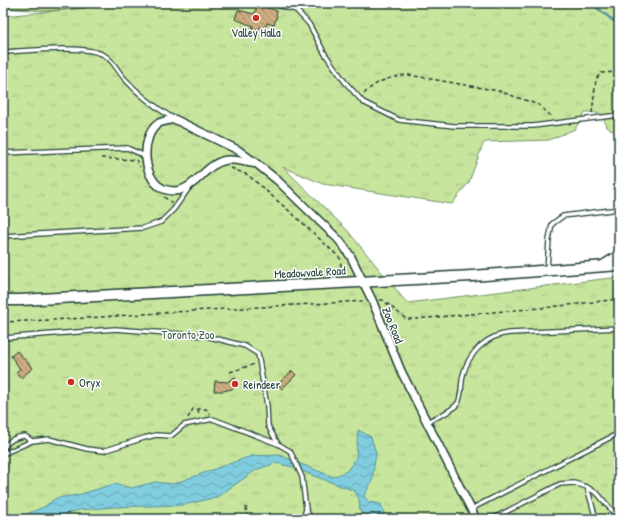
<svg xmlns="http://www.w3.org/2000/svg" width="622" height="522" font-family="'Patrick Hand',sans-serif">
<defs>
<pattern id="park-tufts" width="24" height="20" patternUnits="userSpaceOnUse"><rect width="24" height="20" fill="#c7e59d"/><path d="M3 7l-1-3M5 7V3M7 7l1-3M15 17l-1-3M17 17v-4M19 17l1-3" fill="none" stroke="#aac588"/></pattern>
<pattern id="water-waves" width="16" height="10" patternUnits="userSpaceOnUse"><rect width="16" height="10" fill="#81cde0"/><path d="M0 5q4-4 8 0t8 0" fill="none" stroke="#69a8b6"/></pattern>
<pattern id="building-back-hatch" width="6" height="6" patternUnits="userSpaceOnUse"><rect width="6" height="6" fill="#cead81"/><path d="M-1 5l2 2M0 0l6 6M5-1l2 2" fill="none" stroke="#a78e6a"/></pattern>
</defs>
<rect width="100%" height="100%" fill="#fff"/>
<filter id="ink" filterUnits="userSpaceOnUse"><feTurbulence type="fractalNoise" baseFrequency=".025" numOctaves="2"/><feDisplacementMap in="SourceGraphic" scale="8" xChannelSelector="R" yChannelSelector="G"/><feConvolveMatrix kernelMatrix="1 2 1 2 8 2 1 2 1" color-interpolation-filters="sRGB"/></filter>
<g filter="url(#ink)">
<path fill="url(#park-tufts)" stroke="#739168" d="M3 3H619V135L607 127 602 114 589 112H585L575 129 549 140 486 142 483 144 469 182 452 204 323 184 283 167 347 230 407 303 619 277V519H3V16L85 8 44 11 3 8Z"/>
<path fill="url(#water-waves)" stroke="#5a939b" d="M358 430 371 437 376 453 372 481 364 496 369 502 381 504 386 519H367L360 511 359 499 355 491 314 476 293 467 275 463 256 470 217 497 184 505 115 507 79 510 65 514 60 519H18L19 517 44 507 56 498 78 495 114 484 131 488 155 482 173 484 251 456 279 455 333 477 347 471 356 458Z"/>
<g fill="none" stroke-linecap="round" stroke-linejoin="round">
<path stroke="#5a939b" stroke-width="2.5" d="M591 3 615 22 619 24"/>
</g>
<path fill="url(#building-back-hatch)" stroke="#1f3d34" d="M258 4 277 11 276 15 277 16 274 25 267 23 265 28 260 27 259 32 252 30 253 26 235 19 238 10 254 14Z
M17 351 33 368 21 378 16 372 20 369 11 356Z
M292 371 296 375 282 389 278 384Z
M235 377 239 385 232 389 223 391H214L215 381 227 382Z"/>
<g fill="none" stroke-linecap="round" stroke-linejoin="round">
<defs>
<path id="lane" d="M277 5 296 10 309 24 325 54 345 82 363 102 399 120 454 126H533L619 115
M3 52C26 51 85 44 104 55 113 60 117 70 124 78 138 94 155 107 174 119
M3 153 127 148 141 154 146 160
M3 236 143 228 161 222 174 209 189 188
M547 269 549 240 552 224 563 216 619 209
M3 338 115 329 206 336 245 346 258 354 267 406 268 426 278 444 290 451 293 457 302 477 306 509 311 519
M427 422C436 417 452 412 458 403 462 395 461 383 463 375 469 352 487 335 510 333L619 328
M3 449C9 440 15 437 25 436L32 441
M3 454 32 441 49 439 87 449 103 451 144 438 156 435 171 436 184 425 213 419 278 444
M587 487 596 519
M471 509 619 433
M303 519 306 509
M492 519 560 484 574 483 587 487 598 494 619 519"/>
<path id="street" d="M257 164C248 163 236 159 227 160 203 163 193 197 167 190 142 184 139 136 159 123 164 121 169 120 174 119L238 150 257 164 277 180 338 239 345 248 351 257 372 300 401 371 476 519"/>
<path id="secondary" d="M603 266 619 256
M3 300H20L472 276 619 265"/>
</defs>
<use href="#lane" stroke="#1f3d34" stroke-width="6"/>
<use href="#street" stroke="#1f3d34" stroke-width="10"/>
<use href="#secondary" stroke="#1f3d34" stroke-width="13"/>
<path stroke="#1f3d34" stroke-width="1.5" stroke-dasharray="4 3" stroke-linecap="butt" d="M364 94C375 81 393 76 409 75L499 91 539 105 552 117
M592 113 596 79 601 73 619 72
M101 158 136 160 140 167
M231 168 248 175 295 216 340 258 341 265 339 271
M164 197 172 203
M380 300H383L406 319H415L551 307 619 299
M3 322 71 319 174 312 364 301
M230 372 255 364
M198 409 199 416
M188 418 193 409H206L210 414
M246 507 247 518
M269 512 270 519
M210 519 211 517H219L224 519
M239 519 260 516V519"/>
<use href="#lane" stroke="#fff" stroke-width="3.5"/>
<use href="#street" stroke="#fff" stroke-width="7"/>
<use href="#secondary" stroke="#fff" stroke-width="10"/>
</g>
</g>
<g fill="#c8321e" stroke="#fff" stroke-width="1.5">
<circle cx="256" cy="18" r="4"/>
<circle cx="71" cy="382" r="4"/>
<circle cx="235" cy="384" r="4"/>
</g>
<g text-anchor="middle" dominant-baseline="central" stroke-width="3" stroke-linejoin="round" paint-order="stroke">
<g font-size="12" fill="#1f3d34" stroke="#fff" text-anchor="start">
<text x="256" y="32" text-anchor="middle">Valley Halla</text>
<text x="79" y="382">Oryx</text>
<text x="243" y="384">Reindeer</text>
</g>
<g font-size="12" fill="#1f3d34" stroke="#fff">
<text transform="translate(310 272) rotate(-3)">Meadowvale Road</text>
<text transform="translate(393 325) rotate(68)">Zoo Road</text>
</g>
<g font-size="12" fill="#415f49" stroke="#fff">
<text x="188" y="334">Toronto Zoo</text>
</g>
</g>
<rect width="622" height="522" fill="none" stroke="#fff" stroke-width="16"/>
<rect x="8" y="8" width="606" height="506" fill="none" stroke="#1f3d34" stroke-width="1.5" filter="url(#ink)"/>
</svg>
